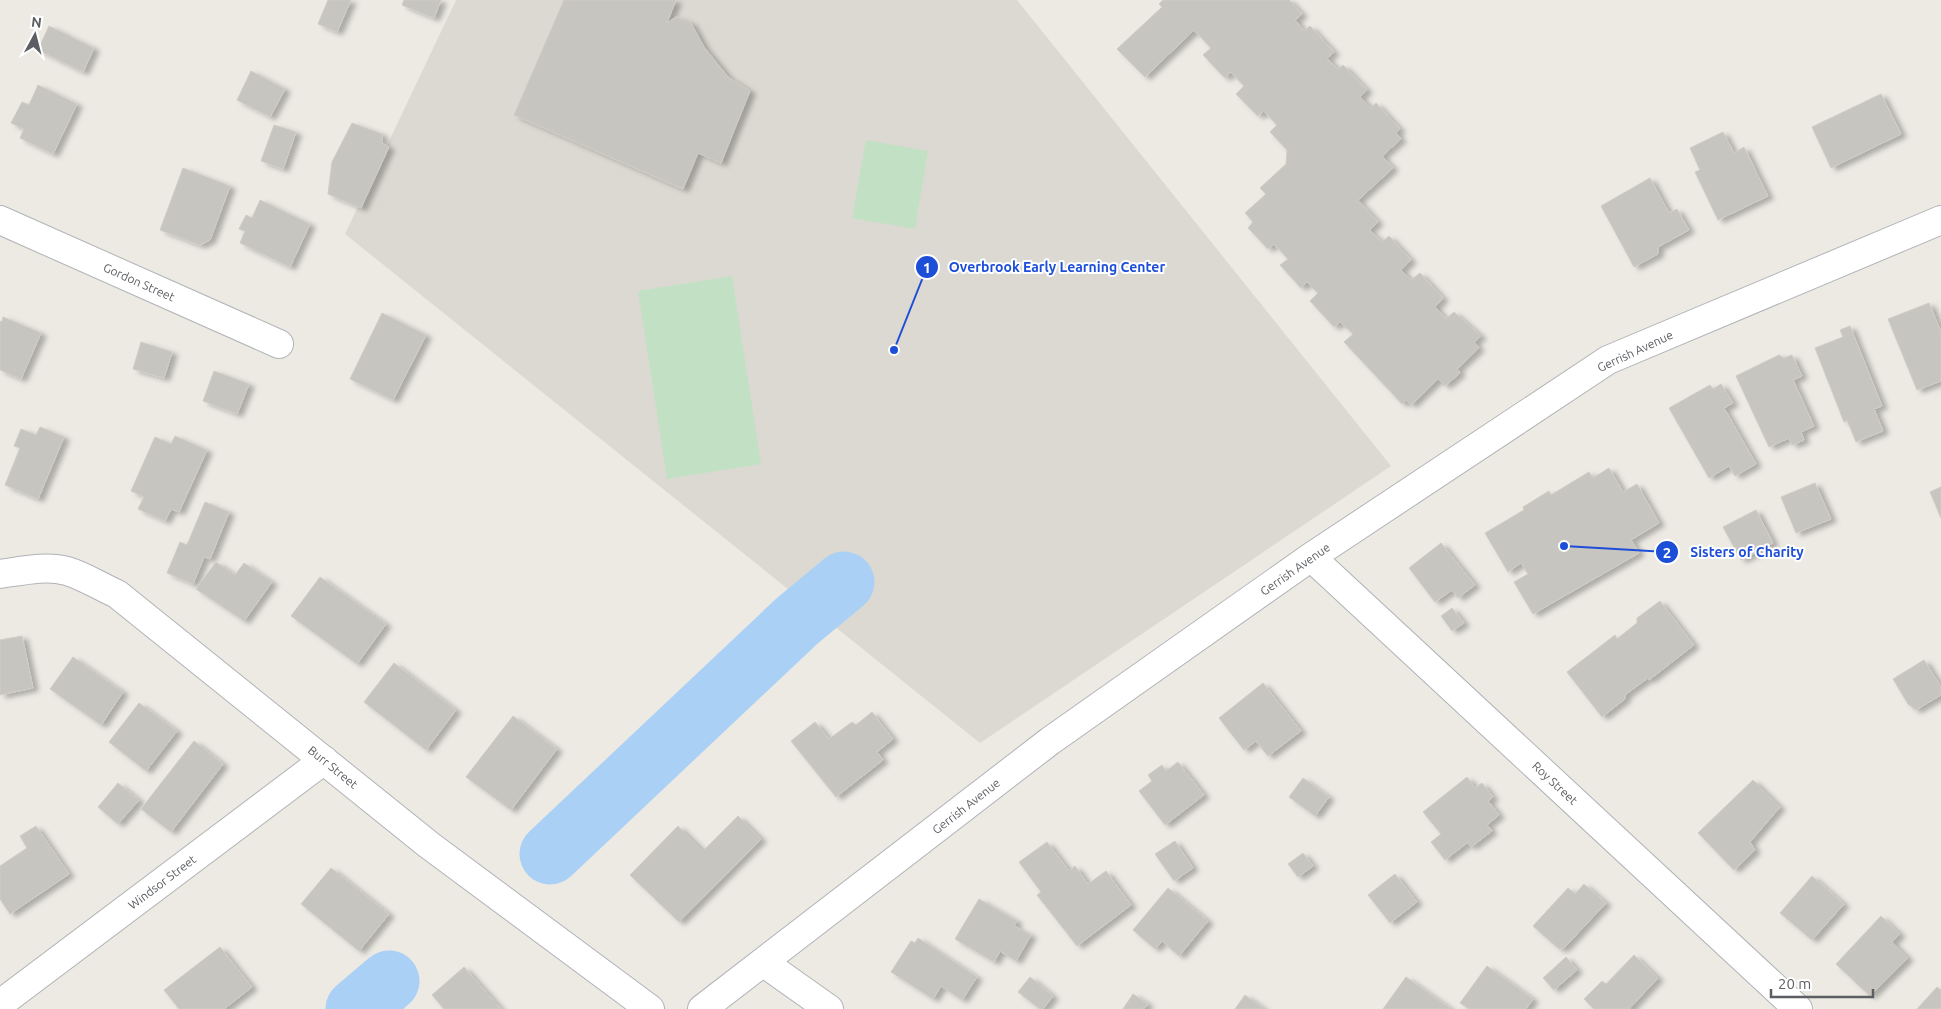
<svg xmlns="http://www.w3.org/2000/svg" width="1941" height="1009" font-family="Ubuntu,sans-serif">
<defs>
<filter id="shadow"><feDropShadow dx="5.5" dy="3" stdDeviation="2.5" flood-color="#0004"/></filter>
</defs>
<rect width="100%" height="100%" fill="#eceae3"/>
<path fill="#dbd9d1" d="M456 0H1017L1391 466 980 743 345 234Z"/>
<path fill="#c2e1c4" d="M866 140 928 151 915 229 852 218Z
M732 276 761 464 667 479 638 291Z"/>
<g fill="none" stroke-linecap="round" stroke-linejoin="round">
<path stroke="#aad0f5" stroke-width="61" d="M550 854 797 621 844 582
M356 1009 389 981"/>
</g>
<path fill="#c7c5c0" stroke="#d0ccc2" filter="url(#shadow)" d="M328 0H351L337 32 318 24Z
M404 0H441L434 18 402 5Z
M564 0H676L667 23 676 17 691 23 704 47 728 77 750 91 721 163 698 153 683 189 514 115Z
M1163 0H1289L1302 14 1295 20 1304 31 1310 26 1334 52 1327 58 1338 70 1343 65 1367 90 1360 97 1371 108 1376 103 1400 129 1396 133 1401 139 1382 156 1393 168 1358 200 1378 222 1369 230 1382 242 1389 236 1411 260 1401 270 1411 280 1420 273 1443 298 1435 307 1446 319 1454 312 1481 336 1474 342 1479 348 1457 369 1460 373 1445 386 1438 379 1411 405 1406 400 1402 404 1344 342 1353 334 1340 322 1334 327 1310 301 1318 293 1307 282 1301 288 1280 265 1288 259 1274 244 1268 249 1248 228 1253 222 1245 213 1266 194 1260 188 1286 164 1287 150 1270 132 1277 125 1264 111 1258 116 1236 94 1244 86 1231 72 1225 78 1203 55 1211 48 1194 30 1145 77 1117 49 1162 7 1159 4Z
M49 26 94 48 83 72 38 50Z
M251 71 285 89 270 117 237 100Z
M38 85 77 104 53 154 20 138 24 129 11 123 22 102 29 105Z
M1881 94 1901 134 1831 168 1812 127Z
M352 123 382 134V143L389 147 361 208 328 194 332 162Z
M274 125 296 132 283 169 261 161Z
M1723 132 1734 153 1744 147 1768 196 1718 220 1695 172 1700 170 1690 148Z
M183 168 230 186 210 240 200 245 160 230Z
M1650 178 1669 213 1677 209 1689 230 1658 247V254L1634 267 1601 206Z
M260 200 310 224 290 267 240 243 245 231 239 229 246 215 252 218Z
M1929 303 1941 332V381L1917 390 1888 319Z
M382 313 426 335 393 400 350 379Z
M3 317 41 333 21 379 0 370V321L2 322Z
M1850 326 1882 406 1874 409 1883 431 1856 442 1847 420 1844 422 1815 348 1843 337 1840 330Z
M141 342 172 352 164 378 133 369Z
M1779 355 1784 358 1792 355 1802 376 1793 380 1814 426 1801 432 1804 440 1792 445 1789 438 1769 447 1736 376Z
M214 371 249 384 237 414 203 401Z
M1721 384 1733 403 1724 408 1756 464 1735 476 1729 466 1709 478 1669 408 1710 385 1713 389Z
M40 427 64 437 38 499 5 485 20 448 14 446 21 429 36 435Z
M175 436 207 450 179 512 171 509 165 521 138 509 144 497 131 491 155 437 171 444Z
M1609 468 1623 492 1637 484 1659 523 1631 540 1639 553 1533 614 1514 582 1528 574 1521 563 1508 572 1485 533 1524 510 1523 507 1549 491 1551 495 1589 472 1593 478Z
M1815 483 1831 519 1796 533 1781 497Z
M1941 487V518L1930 492Z
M205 502 229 512 210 559 204 557 193 584 167 573 180 542 187 545Z
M1756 510 1773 543 1741 560 1723 527Z
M1441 543 1475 585 1458 598 1452 590 1435 602 1409 568Z
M216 562 235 575 244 563 272 582 244 621 196 589Z
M320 577 386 624 357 664 291 616Z
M1660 601 1694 645 1649 680 1648 678 1625 695V699L1602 717 1567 672 1615 635 1617 639 1637 623V618Z
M1452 608 1464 623 1452 631 1441 616Z
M22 636 33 688 0 695V640Z
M73 657 123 692 101 725 50 689Z
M1924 660 1941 687V695L1916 710 1908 704 1893 679Z
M394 663 456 710 426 750 364 702Z
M1263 683 1301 731 1268 756 1256 741 1244 750 1219 718Z
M139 703 177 731 146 771 109 742Z
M872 712 893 739 877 752 883 760 836 797 791 741 815 722 829 739 852 722 856 725Z
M513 716 557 749 511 810 466 777Z
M194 741 223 764 171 832 141 809Z
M1178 762 1204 795 1165 825 1139 791 1152 781 1148 775 1162 765 1166 771Z
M1467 777 1475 788 1482 783 1493 797 1488 801 1499 815 1487 825 1492 831 1471 847 1467 843 1445 860 1431 842 1441 834 1423 812Z
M1303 778 1329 797 1315 816 1289 797Z
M1753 780 1780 807 1750 842 1755 850 1734 870 1698 833Z
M118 783 139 800 118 824 98 807Z
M738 816 761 839 679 922 630 875 678 826 703 851Z
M36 826 69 874 10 914 0 899V866L27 848 20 836Z
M1175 841 1193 868 1174 881 1155 854Z
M1047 842 1069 871 1075 866 1088 884 1106 871 1131 905 1077 946 1037 895 1041 892 1019 862Z
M1303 853 1313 866 1298 877 1288 864Z
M331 868 389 914 359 951 301 904Z
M1395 874 1417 902 1390 923 1368 895Z
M1812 876 1844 904 1812 940 1780 913Z
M1584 884 1606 903 1564 948 1559 949 1533 926 1568 888 1575 894Z
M1168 888 1208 921 1179 956 1162 941 1155 949 1133 930Z
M979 899 1017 921 1014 926 1031 935 1016 961 1000 951 994 962 955 939Z
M1881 916 1900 934 1892 942 1908 958 1870 996 1836 964Z
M918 938 977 977 962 1000 941 986 933 999 891 972 911 941 915 943Z
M220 947 252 987 224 1009H179L164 990Z
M1634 955 1658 978 1630 1008 1631 1009H1594L1584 999 1602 981 1606 984Z
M1566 957 1577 970 1554 990 1543 978Z
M1487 966 1533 999 1526 1009H1469L1460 1003Z
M464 967 501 1009H444L432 995Z
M1030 977 1053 996 1043 1009H1040L1018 992Z
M1406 977 1451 1009H1383Z
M1937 987 1941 990V1009H1917Z
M1133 994 1148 1004 1144 1009H1123Z
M1245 995 1264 1009H1235Z"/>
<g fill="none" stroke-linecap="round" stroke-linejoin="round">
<defs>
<path id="minor" d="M0 220 279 344
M1311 557 1798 1009
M0 574C21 571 46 565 67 571 84 576 101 587 117 594L429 845 650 1009
M764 963 829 1009
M0 1004 324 760
M702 1009 1050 741 1311 557 1608 360 1941 220"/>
</defs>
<use href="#minor" stroke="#b0b3b7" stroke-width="30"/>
<use href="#minor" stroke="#fff" stroke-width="28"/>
</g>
<g text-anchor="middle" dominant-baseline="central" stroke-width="4" stroke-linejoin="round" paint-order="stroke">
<g font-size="12" fill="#5b5e62" stroke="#fff">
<text transform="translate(139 282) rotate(24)">Gordon Street</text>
<text transform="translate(1635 351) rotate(-25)">Gerrish Avenue</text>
<text transform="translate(1295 569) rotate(-35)">Gerrish Avenue</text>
<text transform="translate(333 767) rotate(39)">Burr Street</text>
<text transform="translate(1555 783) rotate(43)">Roy Street</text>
<text transform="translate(966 806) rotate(-38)">Gerrish Avenue</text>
<text transform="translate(162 882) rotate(-37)">Windsor Street</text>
</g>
</g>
<path fill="none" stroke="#1d4ed8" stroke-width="2" d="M894 350L927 267M1564 546L1667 552"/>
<g fill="#1d4ed8" stroke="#fff" stroke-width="2">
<circle cx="894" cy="350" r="5"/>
<circle cx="1564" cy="546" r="5"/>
<circle cx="927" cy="267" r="12"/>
<circle cx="1667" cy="552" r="12"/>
</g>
<g font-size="15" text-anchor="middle" font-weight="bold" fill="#fff">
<text x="927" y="273">1</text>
<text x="1667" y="558">2</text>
</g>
<g font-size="14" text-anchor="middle" font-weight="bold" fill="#1d4ed8" stroke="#fff" stroke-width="4" stroke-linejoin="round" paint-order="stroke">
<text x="1057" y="272">Overbrook Early Learning Center</text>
<text x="1747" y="557">Sisters of Charity</text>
</g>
<g transform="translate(35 35) rotate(7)" stroke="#ffffff" stroke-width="4" paint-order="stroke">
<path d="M0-4L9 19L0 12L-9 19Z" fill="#5b5e62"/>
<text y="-8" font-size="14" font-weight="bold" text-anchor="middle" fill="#5b5e62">N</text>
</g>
<path d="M1771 989v8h102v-8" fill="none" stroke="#5b5e62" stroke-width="2.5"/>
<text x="1778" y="989" font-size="15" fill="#5b5e62" stroke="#ffffff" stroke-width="4" paint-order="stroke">20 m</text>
</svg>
